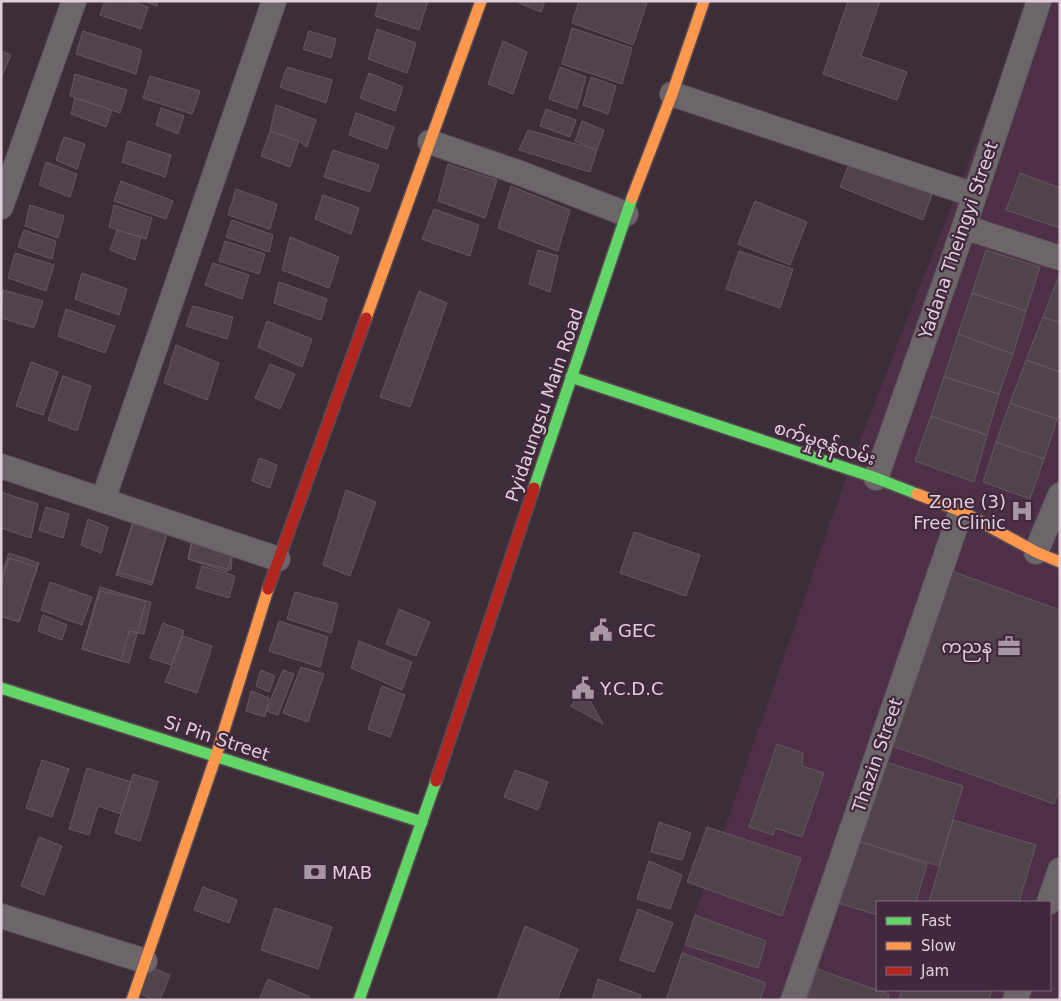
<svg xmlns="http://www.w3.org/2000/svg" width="1061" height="1001" font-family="'DejaVu Sans','Noto Sans Myanmar',sans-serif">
<rect width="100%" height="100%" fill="#3c2e38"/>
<path fill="#4d3045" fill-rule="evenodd" d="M1031 1H1060V1000H665L849 469ZM877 902H1050V990H877Z"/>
<path fill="#50434c" stroke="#645861" d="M105 1H131L148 7 141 29 100 15Z
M143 1H158L157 6Z
M379 1H428L419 30 375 16Z
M520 1H545L541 12 519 3Z
M579 1H641L647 3 633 45 572 23Z
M848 1H880L861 56 907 72 897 100 823 74Z
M572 28 632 48 622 84 562 64Z
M377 29 416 43 407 73 368 59Z
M83 31 142 50 136 74 76 54Z
M309 31 336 39 331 58 303 49Z
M503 41 527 52 513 94 488 84Z
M1 51 11 55 1 78Z
M287 67 332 80 326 103 280 87Z
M560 67 586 77 577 109 549 99Z
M369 73 403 87 395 111 360 98Z
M75 74 127 90 120 113 70 96Z
M150 76 200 91 192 114 143 98Z
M591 77 616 86 608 114 583 105Z
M75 98 112 110 106 127 71 114Z
M276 105 316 120 307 147 299 141 270 131Z
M161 108 184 116 178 134 156 125Z
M546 109 576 120 570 137 540 126Z
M356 113 394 127 387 149 349 135Z
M582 121 604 130 597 150 575 141Z
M528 130 597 150 590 172 519 150Z
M270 131 299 141 290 167 261 156Z
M64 137 85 144 77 169 56 160Z
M128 141 171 155 165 177 122 162Z
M333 150 379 165 370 192 324 177Z
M851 159 933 191 923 220 840 187Z
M46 162 77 174 70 197 39 185Z
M448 164 497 180 485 218 438 201Z
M1020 173 1060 188V228L1006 210Z
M121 181 173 201 166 219 114 201Z
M511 186 570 210 558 251 498 228Z
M236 189 277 204 270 229 228 215Z
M323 195 359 208 351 234 315 219Z
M755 201 807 222 790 265 738 244Z
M30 205 64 216 58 238 25 226Z
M114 205 152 218 146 239 109 227Z
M434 209 479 225 470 256 422 239Z
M232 220 273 235 269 252 226 237Z
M24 230 56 241 52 259 18 247Z
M117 230 141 237 135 260 110 250Z
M290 237 339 257 329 288 282 270Z
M225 241 265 254 259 274 219 261Z
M538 250 558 256 550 292 529 284Z
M986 250 1040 267 1026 311 972 293Z
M739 251 793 269 780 308 726 289Z
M15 253 54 265 46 291 8 278Z
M213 263 249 275 242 299 205 285Z
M82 273 127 289 119 315 75 299Z
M1060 273V323L1043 317Z
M279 282 327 299 321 320 274 303Z
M3 290 43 301 34 328 1 318Z
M419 291 447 303 410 407 380 397Z
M972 293 1026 311 1013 354 958 334Z
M193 306 233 317 227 339 186 326Z
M66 309 115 326 105 353 58 336Z
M1043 317 1060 323V372L1026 360Z
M267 321 312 339 302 367 258 347Z
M958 334 1013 354 999 394 944 377Z
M176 345 219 363 207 400 164 383Z
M1026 360 1060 372V412L1057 419 1010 403Z
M31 362 58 372 43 415 16 406Z
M270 364 295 374 280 409 255 398Z
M63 376 91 386 77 431 48 420Z
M944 377 999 394 987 435 931 416Z
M1010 403 1057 419 1044 459 996 442Z
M931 416 987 435 974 482 915 461Z
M996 442 1044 459 1030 499 983 482Z
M259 458 277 465 270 488 252 481Z
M346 490 376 502 350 576 323 565Z
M1 492 38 504 31 538 1 528Z
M46 507 69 514 63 538 39 530Z
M134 518 168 530 152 585 116 575Z
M88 519 108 527 101 553 81 545Z
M133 523 167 533 152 582 118 572Z
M634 532 700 555 686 596 620 573Z
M194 536 234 549 227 572 188 559Z
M192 538 233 550 231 570 188 559Z
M9 553 39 563 19 622 1 616V576Z
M9 558 37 567 19 622 1 616V583Z
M202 566 235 576 229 598 196 588Z
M949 570 1060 610V787L1054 804 887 744Z
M50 582 92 597 82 625 41 610Z
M100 587 146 601 129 663 82 649Z
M100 591 151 602 144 634 129 631 121 661 82 649Z
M295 592 338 604 331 633 287 619Z
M399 609 430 622 416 656 386 644Z
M43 615 67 625 62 640 38 631Z
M279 621 328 637 320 667 269 651Z
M163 623 184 631 171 665 150 658Z
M183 636 212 646 197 693 165 682Z
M359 641 412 662 402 690 351 668Z
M301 667 324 674 308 722 283 713Z
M261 670 275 676 269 692 256 686Z
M283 670 294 674 278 715 266 711Z
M382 686 405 695 390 737 368 729Z
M583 688 603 724 571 706Z
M251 691 269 698 265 717 246 711Z
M777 744 803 753 802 766 824 773 802 837 775 828 773 835 749 827Z
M42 760 69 769 52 817 26 808Z
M882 761 963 786 939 866 858 841Z
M87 768 131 782 121 814 98 806 89 835 69 829Z
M515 770 548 782 538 810 504 797Z
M133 774 158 782 140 841 115 833Z
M953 820 1036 845 1019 902H929Z
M659 822 691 833 682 860 651 852Z
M707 827 801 858 782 916 687 882Z
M39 837 62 846 44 895 21 886Z
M858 841 927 864 916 902H877V915L838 903Z
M649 861 682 875 670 909 637 899Z
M203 887 237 900 229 923 194 910Z
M275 908 332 927 318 969 261 950Z
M638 909 673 923 654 972 620 960Z
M695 915 766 941 758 968 685 945Z
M525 926 578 949 557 1000H497Z
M682 953 766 983 760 1000H666Z
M148 966 170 975 160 1000H154L137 992Z
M817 969 889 994 888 1000H807Z
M268 979 310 997 309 1000H259Z
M598 979 641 995 639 1000H592Z
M902 990H992L989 1000H899Z"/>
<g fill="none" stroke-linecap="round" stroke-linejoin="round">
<defs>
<path id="street" d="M672 94 974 195
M430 142 517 172 626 214
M1 207 74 1
M964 227 1060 258
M1 466 278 559
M876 478 964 227 1039 1
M103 500 274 1
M1036 552 1060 495
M1049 902 1060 870
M1 916 145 961
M793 1000 961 511
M1015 1000 1019 990"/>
<path id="fast" d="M571 377 876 478 917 494
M534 488 632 198
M1 688 422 822
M359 1000 436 781"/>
<path id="slow" d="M632 198 672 94 704 1
M366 318 481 1
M917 494 961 511 1036 552 1060 562
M132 1000 216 756 268 589"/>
<path id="jam" d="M268 589 366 318
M436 781 534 488"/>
</defs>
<use href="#street" stroke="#594c55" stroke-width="26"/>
<use href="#fast" stroke="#594c55" stroke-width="14"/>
<use href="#slow" stroke="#594c55" stroke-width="14"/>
<use href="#jam" stroke="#594c55" stroke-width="14"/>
<use href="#street" stroke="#6c666a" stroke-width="24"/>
<use href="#fast" stroke="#63d668" stroke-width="11"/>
<use href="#slow" stroke="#ff974d" stroke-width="11"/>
<use href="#jam" stroke="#b3261e" stroke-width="11"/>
</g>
<defs>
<symbol id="hospital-bare" viewBox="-9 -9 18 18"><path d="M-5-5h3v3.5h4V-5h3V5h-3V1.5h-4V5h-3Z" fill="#a797a2" stroke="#42283c" stroke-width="2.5" paint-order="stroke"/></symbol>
<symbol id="civic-bare" viewBox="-9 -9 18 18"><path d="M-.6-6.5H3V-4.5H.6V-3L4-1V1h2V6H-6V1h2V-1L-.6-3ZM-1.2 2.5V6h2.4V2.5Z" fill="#a797a2" stroke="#42283c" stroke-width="2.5" paint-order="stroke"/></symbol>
<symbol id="office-bare" viewBox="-9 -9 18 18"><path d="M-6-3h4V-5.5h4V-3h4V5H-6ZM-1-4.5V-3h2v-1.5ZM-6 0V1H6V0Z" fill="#a797a2" stroke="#42283c" stroke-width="2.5" paint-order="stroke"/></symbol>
<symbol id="bank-bare" viewBox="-9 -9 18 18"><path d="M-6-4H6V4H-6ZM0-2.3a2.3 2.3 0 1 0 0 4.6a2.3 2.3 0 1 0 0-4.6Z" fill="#a797a2" stroke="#42283c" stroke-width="2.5" paint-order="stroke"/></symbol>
</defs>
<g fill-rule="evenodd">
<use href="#hospital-bare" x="1006" y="495" width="32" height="32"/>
<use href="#civic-bare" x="585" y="614" width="32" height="32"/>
<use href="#office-bare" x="993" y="630" width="32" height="32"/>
<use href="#civic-bare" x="567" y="672" width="32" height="32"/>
<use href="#bank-bare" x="299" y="856" width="32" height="32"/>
</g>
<g text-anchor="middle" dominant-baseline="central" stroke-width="4.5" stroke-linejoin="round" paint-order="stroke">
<g font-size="18" fill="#e0cfdb" stroke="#42283c">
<text transform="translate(958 240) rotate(-71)">Yadana Theingyi Street</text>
<text transform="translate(544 405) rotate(-71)">Pyidaungsu Main Road</text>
<text transform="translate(825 443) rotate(18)">စက်မှုဇုန်လမ်း</text>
<text transform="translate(217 738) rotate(18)">Si Pin Street</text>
<text transform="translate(877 755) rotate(-71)">Thazin Street</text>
</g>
<g font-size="18" fill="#e0cfdb" stroke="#42283c" text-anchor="start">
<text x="1006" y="501" text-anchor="end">Zone (3)<tspan x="1006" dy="21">Free Clinic</tspan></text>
<text x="618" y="630">GEC</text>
<text x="992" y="646" text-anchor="end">ကညန</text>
<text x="600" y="688">Y.C.D.C</text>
<text x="332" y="872">MAB</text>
</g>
</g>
<rect width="1061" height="1001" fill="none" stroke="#e0cfdb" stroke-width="5"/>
<rect x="876" y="901" width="175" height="90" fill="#42283c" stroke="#816b7c"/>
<rect x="886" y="917" width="25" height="8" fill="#63d668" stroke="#816b7c"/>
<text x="921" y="926" font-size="15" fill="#e0cfdb">Fast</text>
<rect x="886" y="942" width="25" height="8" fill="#ff974d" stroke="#816b7c"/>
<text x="921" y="951" font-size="15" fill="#e0cfdb">Slow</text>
<rect x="886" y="967" width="25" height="8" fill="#b3261e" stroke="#816b7c"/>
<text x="921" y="976" font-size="15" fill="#e0cfdb">Jam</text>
</svg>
